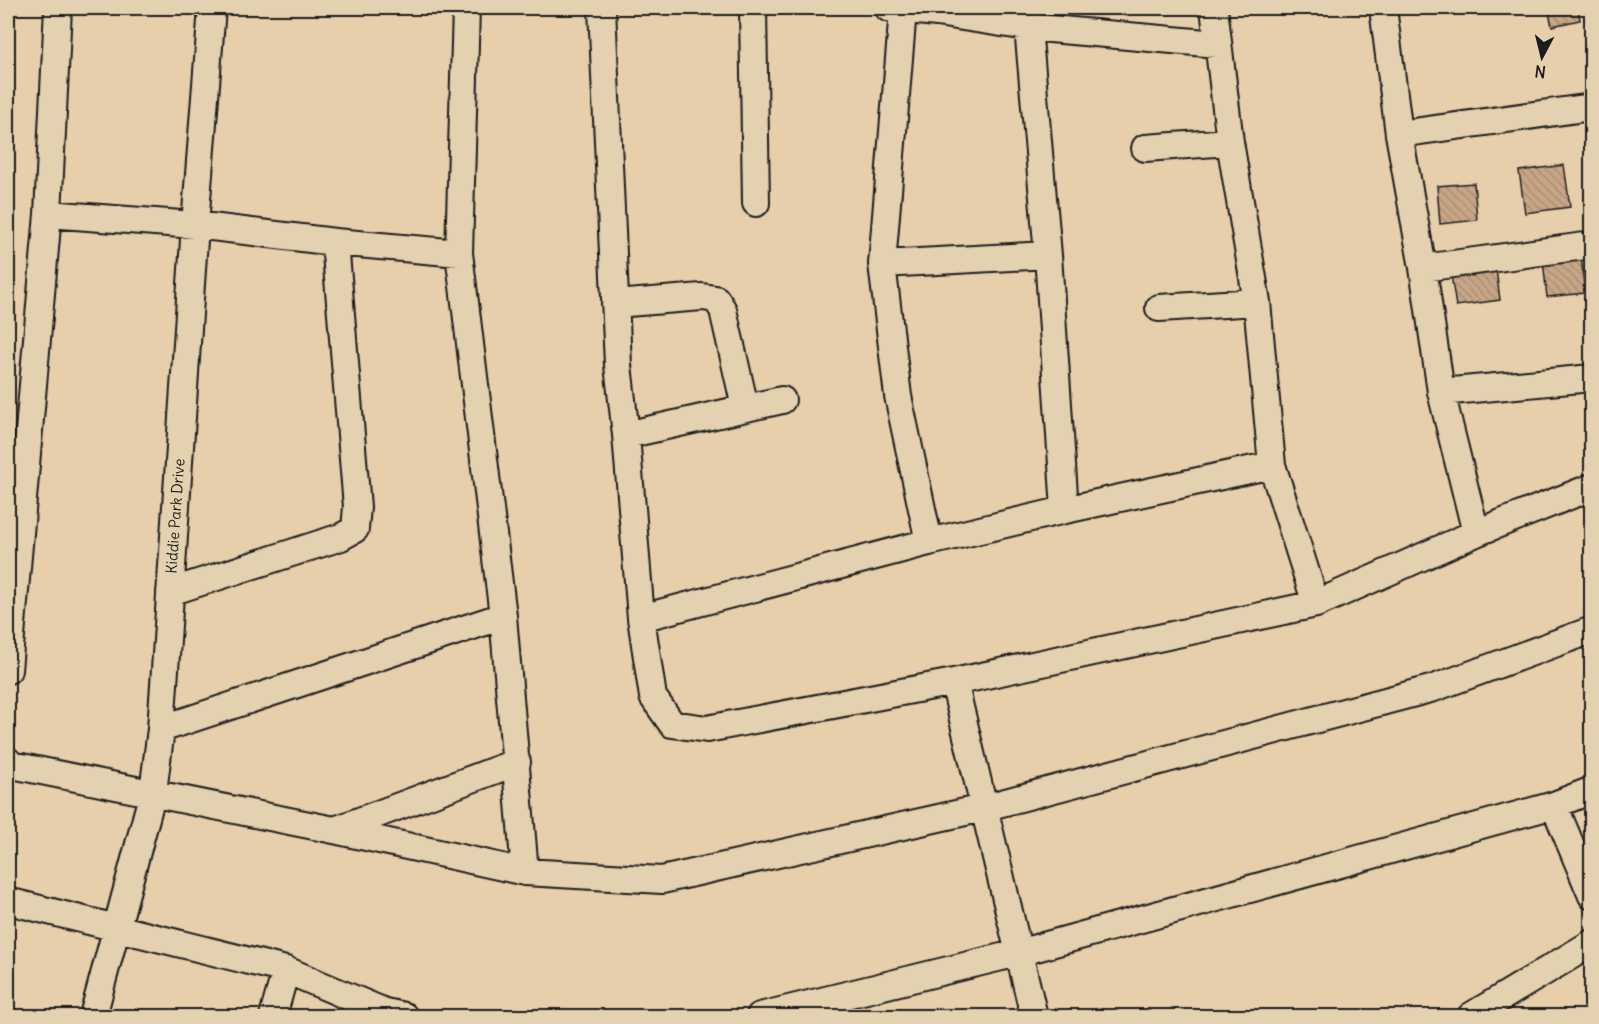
<svg xmlns="http://www.w3.org/2000/svg" width="1599" height="1024" font-family="Delius,sans-serif">
<defs>
<pattern id="building-back-hatch" width="6" height="6" patternUnits="userSpaceOnUse" patternTransform="scale(1.5)"><rect width="6" height="6" fill="#c7a686"/><path d="M-1 5l2 2M0 0l6 6M5-1l2 2" fill="none" stroke="#aa8e73"/></pattern>
</defs>
<rect width="100%" height="100%" fill="#e7cfac"/>
<filter id="ink" filterUnits="userSpaceOnUse"><feTurbulence type="fractalNoise" baseFrequency=".0167" numOctaves="2"/><feDisplacementMap in="SourceGraphic" scale="12" xChannelSelector="R" yChannelSelector="G"/><feConvolveMatrix kernelMatrix="1 2 1 2 8 2 1 2 1" color-interpolation-filters="sRGB"/></filter>
<g filter="url(#ink)">
<path fill="url(#building-back-hatch)" stroke="#1c1c1c" stroke-width="1.5" d="M1548 8H1578L1580 20 1552 26Z
M1564 165 1570 207 1525 213 1519 171Z
M1474 183 1477 220 1440 224 1437 186Z
M1581 256 1585 293 1547 297 1543 260Z
M1496 269 1500 300 1456 306 1451 275Z
M1592 303V340H1588L1584 304Z"/>
<g fill="none" stroke-linecap="round" stroke-linejoin="round">
<defs>
<path id="street" d="M466 8 459 253 503 616 525 872
M602 8 618 365 626 435 641 618 653 697 672 724 707 729 954 682 1316 604 1476 533 1592 487
M753 8 756 203
M888 8 937 13 1028 27 1217 44
M1214 8 1230 142 1257 302 1272 465 1316 604
M1383 8 1399 134 1423 268 1441 392 1476 533
M903 10 882 264 898 396 929 542 1065 510 1048 255 1028 27
M1399 134 1592 107
M1145 148 1230 142
M48 214 195 225 335 242 459 253
M882 264 1048 255
M1423 268 1592 245
M615 304 702 297 716 299 723 310 745 407
M1159 308 1257 302
M1441 392 1592 378
M626 435 782 400
M1065 510 1272 465
M170 592 341 537 355 529 357 507 335 242
M641 618 929 542
M8 670 48 214 58 8
M954 682 1034 1016
M161 729 503 616
M8 761 12 765 334 830 525 872 662 880 983 808 1434 688 1592 630
M1554 805 1592 896
M335 830 517 762
M8 901 286 970 385 1012 404 1016
M93 1016 153 792 161 729 195 225 212 8
M273 1016 286 970
M760 1016 1018 953 1554 805 1592 790
M1471 1016 1592 943"/>
</defs>
<use href="#street" stroke="#1c1c1c" stroke-width="30"/>
<use href="#street" stroke="#e4d1af" stroke-width="26"/>
</g>
</g>
<g text-anchor="middle" dominant-baseline="central" stroke-width="5" stroke-linejoin="round" paint-order="stroke">
<g font-size="15" fill="#1c1c1c" stroke="#e4d1af">
<text transform="translate(175 516) rotate(-86)">Kiddie Park Drive</text>
</g>
</g>
<rect width="1599" height="1024" fill="none" stroke="#e4d1af" stroke-width="30"/>
<rect x="15" y="15" width="1569" height="994" fill="none" stroke="#1c1c1c" stroke-width="2" filter="url(#ink)"/>
<g transform="translate(1542 57) rotate(187)" stroke="#e4d1af" stroke-width="4.5" paint-order="stroke">
<path d="M0-4.5L10 22L0 15L-10 22Z" fill="#1c1c1c"/>
<text y="-9" font-size="16" font-weight="bold" text-anchor="middle" fill="#1c1c1c">N</text>
</g>
</svg>
